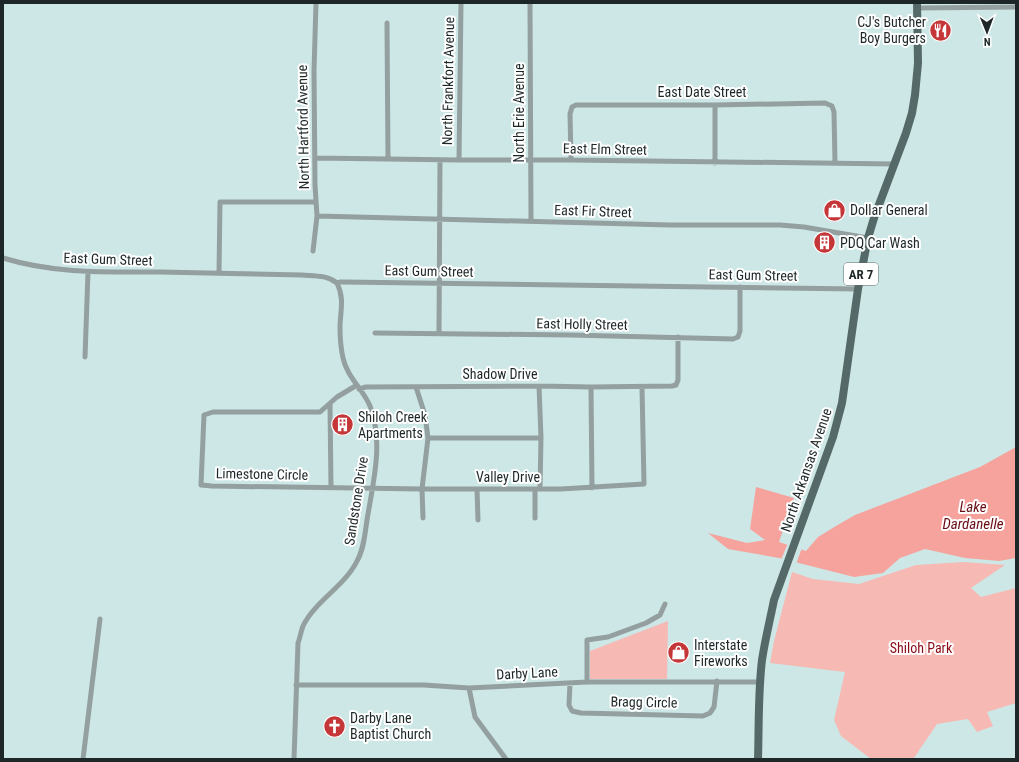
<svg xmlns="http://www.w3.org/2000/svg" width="1019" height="762" font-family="'Roboto Condensed',sans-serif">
<rect width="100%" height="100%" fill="#cce7e6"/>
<path fill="#f7b9b4" d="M964 562 1005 565 971 588 981 597 1016 588V703L987 712 993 726 977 732 968 719 937 724 914 758 871 759 841 736 834 720 845 672 770 663 774 641 792 572 813 579 859 584 916 565Z
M668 621 667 679H590V651Z"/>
<path fill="#f6a39d" d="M1016 447V558L999 561 965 558 925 549 900 558 883 573 854 577 779 558 728 549 708 533 747 543 765 540 750 529 756 487 794 498 779 542 806 551 818 537 836 526 855 515 980 467Z"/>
<path fill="#cce7e6" d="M788 543 802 548 796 564 781 560Z"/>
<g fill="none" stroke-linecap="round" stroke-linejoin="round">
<path stroke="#949f9f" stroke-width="5" d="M530 4 531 221
M917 8 1016 7
M387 23 388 159
M715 105V163
M315 158 459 160H571L894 164
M459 160 461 3
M571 160 570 114 572 107 576 105H715L825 103 832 106 834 112 835 163
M317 216 670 225H780L804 227 868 238
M313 251 317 216 315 185 314 71 316 3
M3 258C55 274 106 272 160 272 207 273 255 274 302 275 315 276 327 275 337 283L340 282H344L858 289
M219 273 220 202H316
M375 333 570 335 733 339 738 337 740 331V287
M439 334 440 160
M85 357 88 272
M357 385 337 397 320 412H213L204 415 201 485 212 486 422 489H561L644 484 642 387
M539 386 541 438 540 489
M416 387 425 415 428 438 422 489 423 518
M591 387 592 488
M359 389 366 387 539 386 591 387 672 386 676 385 678 380V337
M330 404 331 488
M428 438H541
M477 489 478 520
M535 518V489
M587 682V640L608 637 646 623 660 615 665 604
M570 683 569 705 572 711 581 713 703 716 710 713 714 707 717 681
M296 685H424L469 688 587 682H760
M469 688 475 717 506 759
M83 759 100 619
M294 759 298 643C300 638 301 631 303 626 315 601 345 586 357 561 364 549 365 533 367 520 373 483 384 442 370 406 363 389 347 377 343 358 341 349 340 338 340 328 340 312 345 299 337 283"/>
<path stroke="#566969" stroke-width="8" d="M758 759C759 726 758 693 762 660 765 640 770 620 774 600L833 437 842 403 858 289 868 238 874 218 906 133 912 113 915 95 918 63 917 3"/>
</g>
<defs>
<symbol id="restaurant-disc" viewBox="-11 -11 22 22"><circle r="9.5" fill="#c53639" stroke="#fff"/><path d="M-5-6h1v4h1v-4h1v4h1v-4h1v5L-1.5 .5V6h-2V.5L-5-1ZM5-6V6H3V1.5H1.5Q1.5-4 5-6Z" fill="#fff"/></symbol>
<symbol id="shop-disc" viewBox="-11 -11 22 22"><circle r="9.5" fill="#c53639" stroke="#fff"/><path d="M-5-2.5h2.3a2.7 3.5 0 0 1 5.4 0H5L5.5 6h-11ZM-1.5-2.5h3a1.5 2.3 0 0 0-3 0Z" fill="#fff"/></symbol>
<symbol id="building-disc" viewBox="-11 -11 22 22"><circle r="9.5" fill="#c53639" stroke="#fff"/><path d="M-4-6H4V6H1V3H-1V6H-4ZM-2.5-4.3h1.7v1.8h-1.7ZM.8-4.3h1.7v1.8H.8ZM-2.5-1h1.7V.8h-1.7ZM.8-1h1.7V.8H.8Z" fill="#fff"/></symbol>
<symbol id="church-disc" viewBox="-11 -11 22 22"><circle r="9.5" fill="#c53639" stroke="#fff"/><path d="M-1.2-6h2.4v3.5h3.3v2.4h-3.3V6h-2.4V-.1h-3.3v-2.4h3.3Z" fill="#fff"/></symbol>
</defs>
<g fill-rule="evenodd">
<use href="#restaurant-disc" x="928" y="18" width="25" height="25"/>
<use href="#shop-disc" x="822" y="198" width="25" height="25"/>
<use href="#building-disc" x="812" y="230" width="25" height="25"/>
<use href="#building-disc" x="330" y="412" width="25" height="25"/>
<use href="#shop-disc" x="666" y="640" width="25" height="25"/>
<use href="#church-disc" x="322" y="714" width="25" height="25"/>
</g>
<g text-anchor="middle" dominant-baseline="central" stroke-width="4" stroke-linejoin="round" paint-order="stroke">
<rect fill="#fff" stroke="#616868" stroke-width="1" x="844" y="263" width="34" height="22" rx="3"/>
<g font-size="13" font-weight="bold" fill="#1d2727">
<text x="861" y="274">AR 7</text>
</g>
<g font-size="14" fill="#1d2727" stroke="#fff" text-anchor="start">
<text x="926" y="22" text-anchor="end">CJ's Butcher<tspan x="926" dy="16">Boy Burgers</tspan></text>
<text x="850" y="210">Dollar General</text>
<text x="840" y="243">PDQ Car Wash</text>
<text x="358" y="417">Shiloh Creek<tspan x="358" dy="16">Apartments</tspan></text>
<text x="694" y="645">Interstate<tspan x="694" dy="16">Fireworks</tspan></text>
<text x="350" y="718">Darby Lane<tspan x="350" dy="16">Baptist Church</tspan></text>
</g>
<g font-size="14" fill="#1d2727" stroke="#fff">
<text transform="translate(448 81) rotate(-89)">North Frankfort Avenue</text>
<text x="702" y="92">East Date Street</text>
<text transform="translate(519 113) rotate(-90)">North Erie Avenue</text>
<text transform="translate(303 127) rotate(-91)">North Hartford Avenue</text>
<text transform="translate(605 149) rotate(1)">East Elm Street</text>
<text transform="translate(593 211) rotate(2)">East Fir Street</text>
<text transform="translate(108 259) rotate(2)">East Gum Street</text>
<text transform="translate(429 271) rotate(1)">East Gum Street</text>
<text transform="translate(753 275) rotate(1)">East Gum Street</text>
<text transform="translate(582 324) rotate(1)">East Holly Street</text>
<text x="500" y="374">Shadow Drive</text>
<text transform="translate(806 470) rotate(-71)">North Arkansas Avenue</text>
<text transform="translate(262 474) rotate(1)">Limestone Circle</text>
<text x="508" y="477">Valley Drive</text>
<text transform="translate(356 501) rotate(-81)">Sandstone Drive</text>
<text transform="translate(527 673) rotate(-3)">Darby Lane</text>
<text transform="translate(644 702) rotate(1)">Bragg Circle</text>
</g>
<g font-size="14" fill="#890b18" stroke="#fff">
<text x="921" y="648">Shiloh Park</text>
</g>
<g font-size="15" font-style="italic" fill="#690c13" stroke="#fff">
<text x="973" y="507">Lake<tspan x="973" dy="17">Dardanelle</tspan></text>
</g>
</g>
<rect width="1019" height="762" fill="none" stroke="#1d2727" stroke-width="8"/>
<g transform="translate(987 32) rotate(179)" stroke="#ffffff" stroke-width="3" paint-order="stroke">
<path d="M0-3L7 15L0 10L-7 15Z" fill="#1d2727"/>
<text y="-6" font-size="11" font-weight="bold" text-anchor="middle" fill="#1d2727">N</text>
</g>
</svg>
